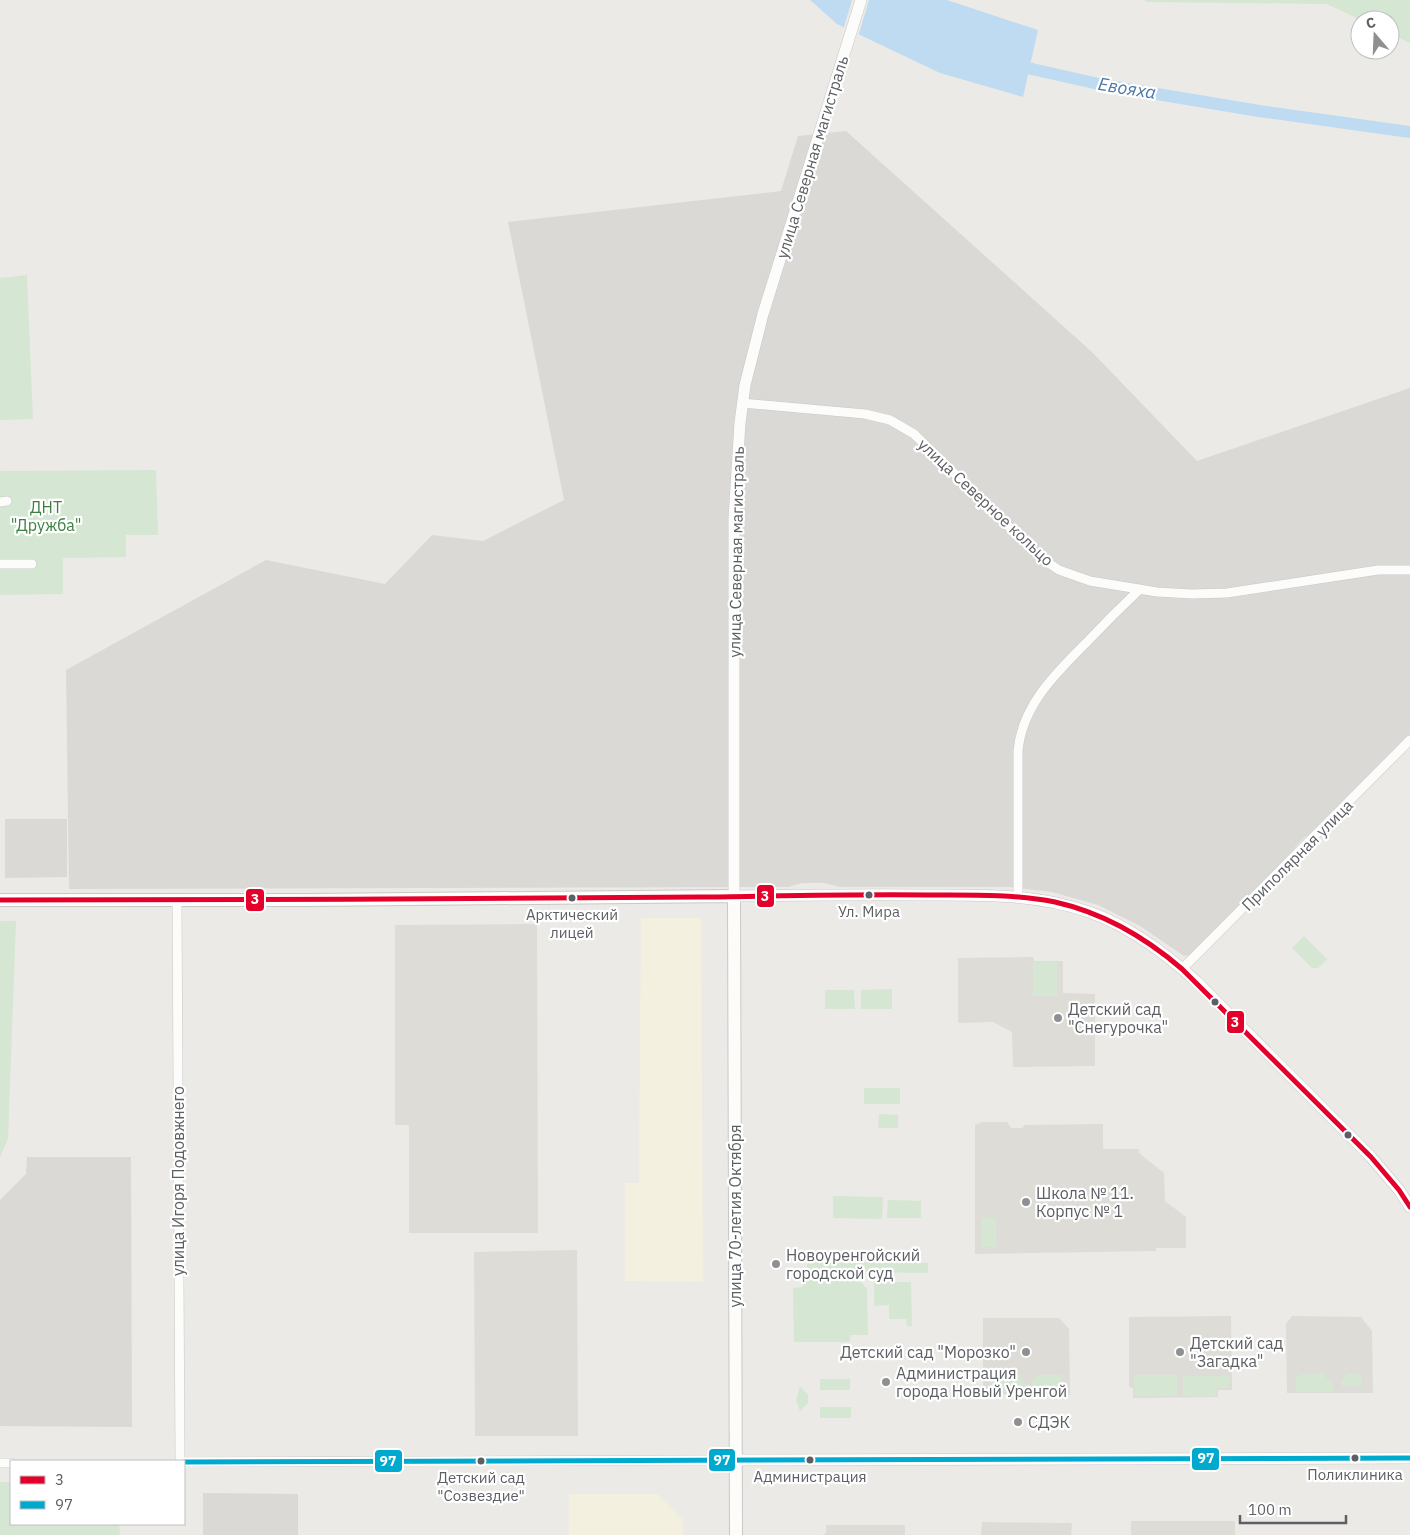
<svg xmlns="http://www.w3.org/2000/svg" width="1410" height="1535" font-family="'IBM Plex Sans',sans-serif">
<rect width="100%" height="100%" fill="#ebeae6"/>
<path fill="#f4f0e0" d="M641 918H701L703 1282 625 1281V1183H639Z
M569 1494H657L683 1520V1535H569Z"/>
<path fill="#dbd9d6" d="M846 131 1092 352 1197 461 1410 388V734L1312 833 1305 837 1296 846 1292 853 1190 955 1184 956 1140 926 1098 905 1052 892 1009 887H840L824 883H802L788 887 69 889 66 670 266 560 385 584 432 535 483 541 564 500 508 222 781 191 798 136Z
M5 819H67V877L5 878Z
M27 1157H131L132 1427 0 1426V1200L26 1174Z
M203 1493 298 1494V1535H203Z"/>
<path fill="#dedcd6" d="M537 924 538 1233H409V1125H395V925Z
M1033 957 1034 961H1063V993L1095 994V1066L1013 1067 1012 1032 993 1022 958 1023V958Z
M982 1122H1007L1011 1128H1022L1025 1125 1103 1124V1149H1139V1153L1164 1173 1165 1201 1186 1217V1248H1156V1251L975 1254V1125Z
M577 1250 578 1436H475L474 1252Z
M1231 1316 1232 1390H1218V1397L1133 1398V1388L1129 1387V1317Z
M1292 1316 1361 1317 1372 1331 1373 1393H1287L1286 1324Z
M983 1318H1059L1069 1329 1070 1395 983 1394Z
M1131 1521H1235V1535H1131Z
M982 1522 1072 1523 1071 1535H981Z
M826 1525H905V1535H823L826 1533Z"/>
<path fill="#d5e6d3" d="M1144 0H1410V43L1390 34V20H1361L1327 4 1148 2Z
M27 275 33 419 0 420V278Z
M156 470 158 535H126V557L63 558V594L0 595V471Z
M0 921H16L8 1139 0 1157Z
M1304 936 1327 959 1318 968H1312L1292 948Z
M1033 962H1057V996H1033Z
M892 989V1009H861V990Z
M825 990H854L855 1009H825Z
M864 1088H900V1104H864Z
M879 1114 898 1115V1128H878Z
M833 1196 883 1197 882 1219 833 1218Z
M888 1200 921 1201V1218H887Z
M981 1218H996V1247H981Z
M807 1262 928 1263V1273L807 1271Z
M801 1279 861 1282 867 1289 868 1335H851L849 1342H794L793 1288 803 1287Z
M874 1282H911L912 1326H907L906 1319H889V1305L874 1306Z
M1361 1373V1386H1341V1381L1348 1374Z
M1302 1374H1323L1333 1385V1392H1296V1378Z
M994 1375H1019L1026 1383V1392H990V1376Z
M1037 1375H1062V1392H1031V1383Z
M1134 1375H1177V1396H1134Z
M1183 1376H1230V1388H1217L1216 1396H1183Z
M820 1379H850V1390H820Z
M800 1386 808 1395V1403L800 1411 796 1400Z
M820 1407H851V1418H820Z
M0 1482H11V1524H119L120 1535H0Z"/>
<path fill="#bedbf2" d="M810 0H947L1038 30 1023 97 940 73 837 24Z"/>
<path fill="#ebeae6" d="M852 0H869L858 37 843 30Z"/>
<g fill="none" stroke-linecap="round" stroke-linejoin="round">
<path stroke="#bedbf2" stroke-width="12" d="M1014 65 1103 85 1259 111 1410 132"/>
<defs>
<path id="minor" d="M742 403 865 414 890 420 914 434 1041 558 1059 570 1090 581 1157 592 1192 594 1227 593 1378 570H1410
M0 502 7 501
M0 564H32
M1018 897V751C1022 706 1055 674 1086 643 1103 625 1121 607 1140 589
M177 900 180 1461
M1182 969 1410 740
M184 1462 736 1460
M0 1463H11"/>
<path id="tertiary" d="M861 0 763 314 745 385 740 423 734 518V896C800 895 865 894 931 895 984 895 1038 894 1089 912 1129 926 1164 952 1196 981L1371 1157 1399 1190 1410 1207
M736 1460 1410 1458"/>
<path id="secondary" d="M0 900H310L734 896 736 1535"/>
</defs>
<use href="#minor" stroke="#c8c8c8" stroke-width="10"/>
<use href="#tertiary" stroke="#c8c8c8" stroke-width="12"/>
<use href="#secondary" stroke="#c8c8c7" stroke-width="14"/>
<use href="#minor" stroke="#fcfcfb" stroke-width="9"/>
<use href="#tertiary" stroke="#fcfcfb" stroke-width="11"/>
<use href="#secondary" stroke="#fcfcfb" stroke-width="12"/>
<defs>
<path id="bus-1" d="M0 900C233 900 467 899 700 897 776 896 853 894 929 895 971 895 1014 894 1055 902 1104 913 1145 937 1182 969L1371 1157 1399 1190 1410 1207"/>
<path id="bus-2" d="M184 1462 1410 1458"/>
</defs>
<use href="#bus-1" stroke="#fff" stroke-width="9"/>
<use href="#bus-2" stroke="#fff" stroke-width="9"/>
<use href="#bus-1" stroke="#e4002b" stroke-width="5"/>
<use href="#bus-2" stroke="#00a9ce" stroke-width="5"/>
</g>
<g fill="#5c5f63" stroke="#fff" stroke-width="2">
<circle cx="869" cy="895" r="4.5"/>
<circle cx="572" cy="898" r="4.5"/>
<circle cx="1215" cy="1002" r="4.5"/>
<circle cx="1348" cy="1135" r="4.5"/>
<circle cx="1355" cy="1458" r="4.5"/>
<circle cx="810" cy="1460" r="4.5"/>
<circle cx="481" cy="1461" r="4.5"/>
</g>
<g fill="#8e9091" stroke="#fff" stroke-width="2">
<circle cx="1058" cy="1018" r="5"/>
<circle cx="1026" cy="1202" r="5"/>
<circle cx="776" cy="1264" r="5"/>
<circle cx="1026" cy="1352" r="5"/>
<circle cx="1180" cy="1352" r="5"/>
<circle cx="886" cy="1382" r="5"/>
<circle cx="1018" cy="1422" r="5"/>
</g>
<g text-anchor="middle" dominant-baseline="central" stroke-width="4.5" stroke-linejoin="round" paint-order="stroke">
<g font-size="15" fill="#5c5f63" stroke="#fff">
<text x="869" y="911">Ул. Мира</text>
<text x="572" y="914">Арктический<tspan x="572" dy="18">лицей</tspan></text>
<text x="1355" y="1474">Поликлиника</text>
<text x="810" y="1476">Администрация</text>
<text x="481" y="1477">Детский сад<tspan x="481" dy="18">"Созвездие"</tspan></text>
</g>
<g font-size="16" fill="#5c5f63" stroke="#fff">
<text transform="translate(812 157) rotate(-73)">улица Северная магистраль</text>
<text transform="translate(986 502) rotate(43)">улица Северное кольцо</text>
<text transform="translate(736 552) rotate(-89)">улица Северная магистраль</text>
<text transform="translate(1297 855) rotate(-45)">Приполярная улица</text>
<text transform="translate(178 1181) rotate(-90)">улица Игоря Подовжнего</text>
<text transform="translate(735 1216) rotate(-90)">улица 70-летия Октября</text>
</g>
<g font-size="16" fill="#3d8141" stroke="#fff">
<text x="46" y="507">ДНТ<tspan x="46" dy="18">"Дружба"</tspan></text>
</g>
<g font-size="16" fill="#5c5f63" stroke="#fff" text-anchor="start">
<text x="1068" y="1009">Детский сад<tspan x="1068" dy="18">"Снегурочка"</tspan></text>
<text x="1036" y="1193">Школа № 11.<tspan x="1036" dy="18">Корпус № 1</tspan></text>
<text x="786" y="1255">Новоуренгойский<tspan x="786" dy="18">городской суд</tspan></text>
<text x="1190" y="1343">Детский сад<tspan x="1190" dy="18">"Загадка"</tspan></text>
<text x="1016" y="1352" text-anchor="end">Детский сад "Морозко"</text>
<text x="896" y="1373">Администрация<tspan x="896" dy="18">города Новый Уренгой</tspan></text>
<text x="1028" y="1422">СДЭК</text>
</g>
<g font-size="18" font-style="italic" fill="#4976a7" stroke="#fff">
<text transform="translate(1127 88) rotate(9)">Евояха</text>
</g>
</g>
<g stroke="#fff" stroke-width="2">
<rect x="756" y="884" width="19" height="24" rx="5" fill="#e4002b"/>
<rect x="245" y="888" width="20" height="24" rx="5" fill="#e4002b"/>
<rect x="1226" y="1010" width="19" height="24" rx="5" fill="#e4002b"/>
<rect x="1191" y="1447" width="29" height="24" rx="5" fill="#00a9ce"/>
<rect x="708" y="1448" width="28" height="24" rx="5" fill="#00a9ce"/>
<rect x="374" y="1449" width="29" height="24" rx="5" fill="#00a9ce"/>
</g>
<g font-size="14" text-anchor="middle" font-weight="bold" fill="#fff">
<text x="765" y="901">3</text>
<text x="255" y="904">3</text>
<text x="1235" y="1027">3</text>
<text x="1206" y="1463">97</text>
<text x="722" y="1465">97</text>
<text x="388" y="1466">97</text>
</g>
<rect x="10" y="1460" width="175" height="65" fill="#ffffff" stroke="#bebfc1"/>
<rect x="20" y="1476" width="25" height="8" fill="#e4002b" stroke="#bebfc1"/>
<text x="55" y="1485" font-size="15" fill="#5c5f63">3</text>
<rect x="20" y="1501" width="25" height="8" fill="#00a9ce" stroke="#bebfc1"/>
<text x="55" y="1510" font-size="15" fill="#5c5f63">97</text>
<g transform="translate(1375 35) rotate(341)"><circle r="24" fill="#ffffff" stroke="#bebfc1"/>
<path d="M0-4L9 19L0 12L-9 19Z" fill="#8e9091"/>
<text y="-8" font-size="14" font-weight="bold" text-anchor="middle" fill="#5c5f63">С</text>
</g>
<path d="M1240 1515v8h106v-8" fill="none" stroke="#5c5f63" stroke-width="2.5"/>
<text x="1248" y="1515" font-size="15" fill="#5c5f63" stroke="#ffffff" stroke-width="4" paint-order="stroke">100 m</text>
</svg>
